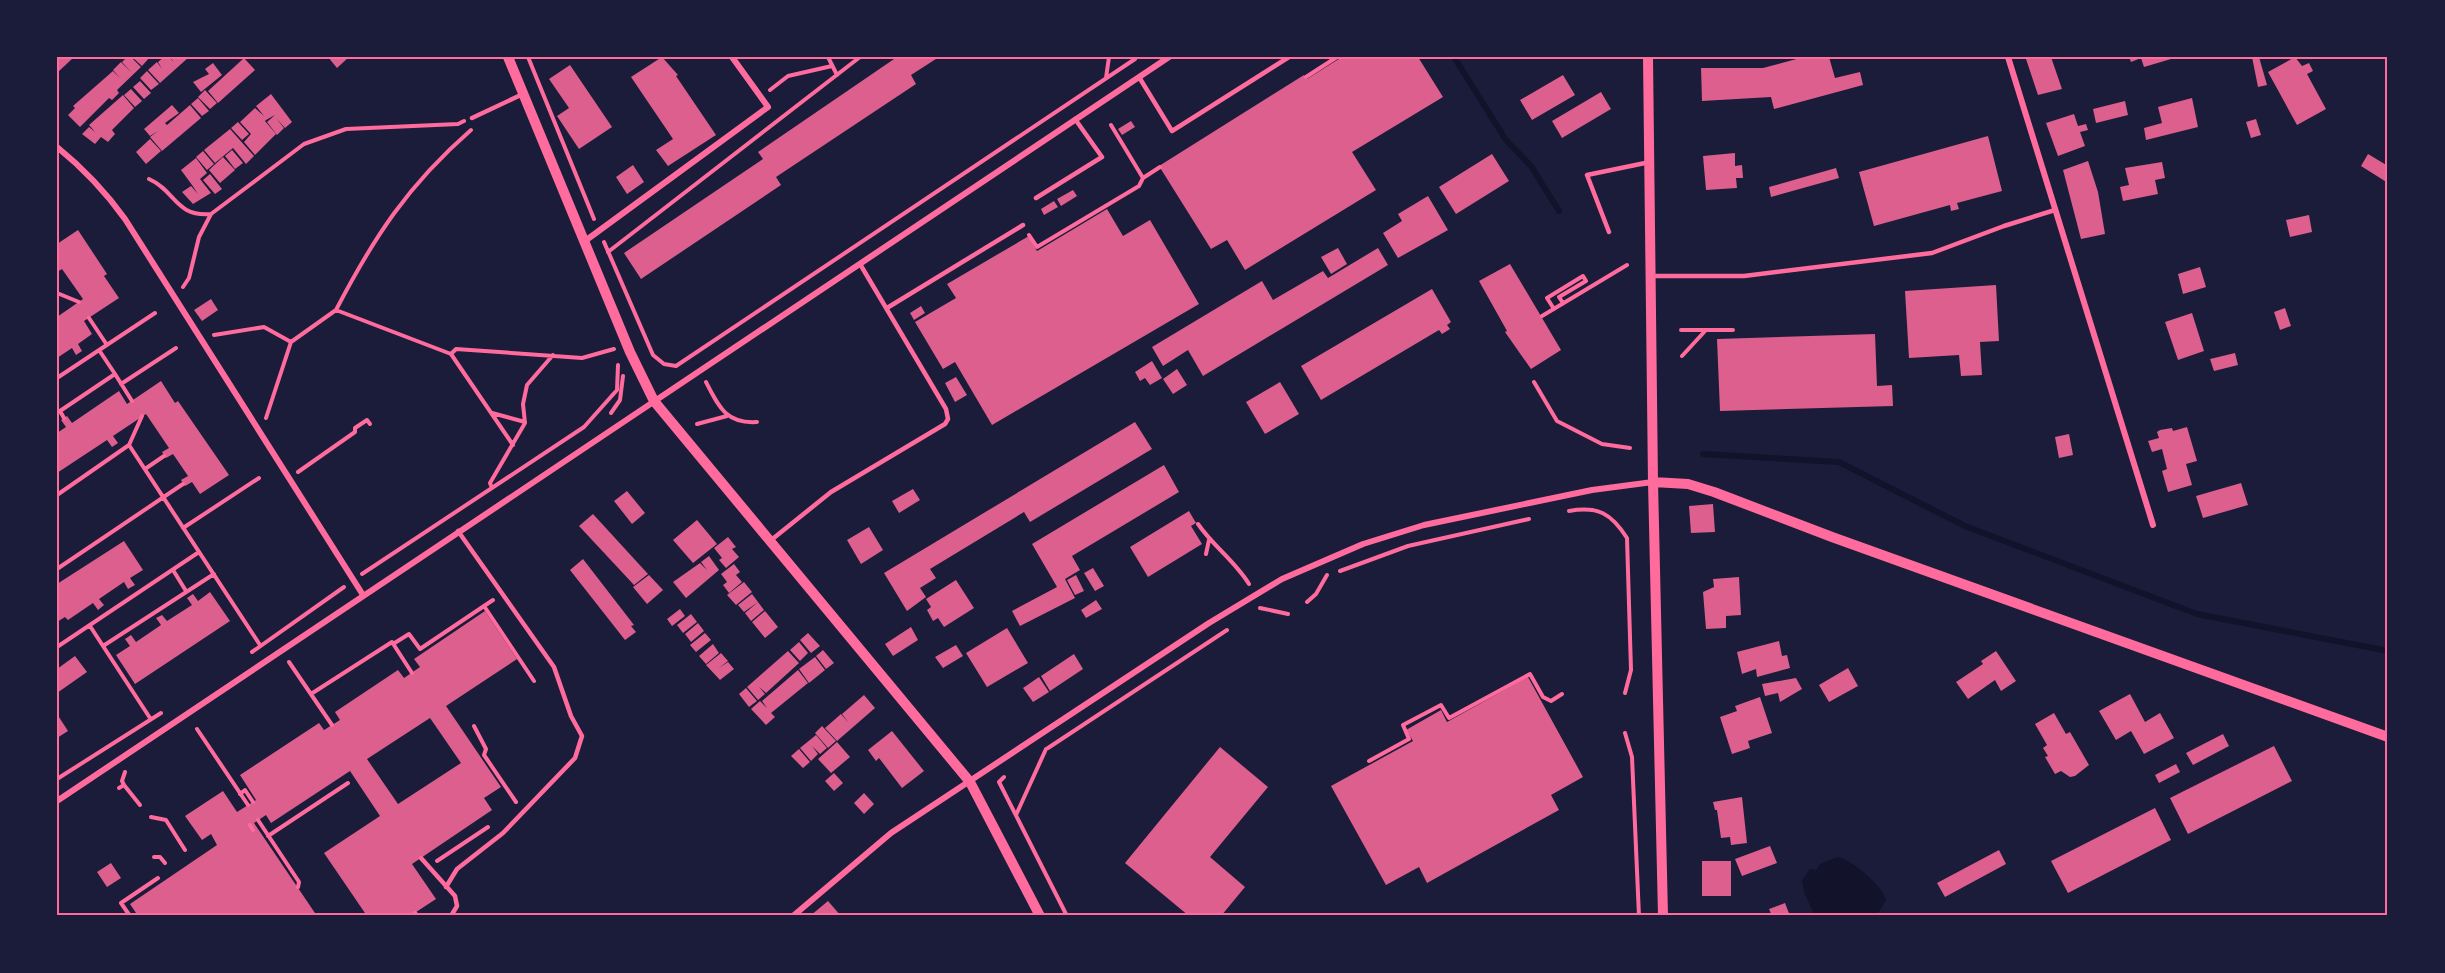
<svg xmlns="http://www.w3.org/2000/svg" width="2445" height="973" font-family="Manrope,sans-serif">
<rect width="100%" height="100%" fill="#1b1b3a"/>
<path fill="#12122b" d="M1837 857C1850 858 1884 887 1886 900L1879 912 1870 916H1815L1804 892 1802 880 1810 869 1816 870 1820 864Z"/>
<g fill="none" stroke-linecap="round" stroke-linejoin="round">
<path stroke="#12122b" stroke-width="6" d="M1454 57 1506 140 1531 166 1559 211
M1703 454 1839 462 1965 526 2197 614 2388 651"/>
</g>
<path fill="#dd5f8e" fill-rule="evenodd" d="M57 57H74L57 73Z
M127 57H131L141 67 117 90 119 93 112 100 109 98 80 127 68 115 75 108 73 106 113 71 120 78 113 70 121 62 131 72 122 62Z
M132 57H150L142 66Z
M164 57H169L174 62 170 57H189L160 83 148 70 157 62 162 69 158 62Z
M328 57H349L337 68Z
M662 57 678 75 676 76 716 135 668 166 656 150 673 139 631 77Z
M897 57H939L911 75 916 84 776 177 781 185 641 279 624 253 763 159 758 152Z
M1342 57H1418L1443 97 1352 152 1376 190 1245 270 1227 240 1211 249 1159 166 1304 75 1307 79Z
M1804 57H1829L1835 78 1860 72 1863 85 1774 109 1771 97 1702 101 1701 68H1763Z
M2034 57H2051L2062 89 2038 95 2026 59Z
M2129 57H2171V59L2144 67 2141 58 2131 62Z
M2252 57H2259L2267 85 2258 87Z
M2295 57 2302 66 2309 63 2313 71 2307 74 2326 109 2297 125 2268 72Z
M244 58 255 70 218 103 208 91Z
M213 63 222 75 201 92 193 82 209 74 205 69Z
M570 65 612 127 579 149 557 116 569 108 549 79Z
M147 71 159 84 151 90 140 78Z
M1563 75 1575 95 1532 120 1520 100Z
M140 81 151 93 144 99 133 87Z
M131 89 142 101 135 107 124 95Z
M205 90 217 103 210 109 198 97Z
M1601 92 1611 109 1562 138 1552 121Z
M271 94 292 122 285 128 276 118 284 128 277 135 267 122 275 115 266 120 265 121 276 134 255 155 244 142 251 134 240 122 255 108 264 116 256 106Z
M123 95 134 108 112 130 115 134 108 142 101 137 95 144 82 134 89 127 95 132 89 125Z
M198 98 209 111 202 116 191 104Z
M2192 98 2198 127 2146 140 2144 128 2162 123 2158 107Z
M2125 101 2128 115 2096 123 2093 109Z
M172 105 179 113 165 123 167 125 190 105 201 118 162 151 150 137 158 131 150 136 144 129Z
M2074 114 2078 126 2086 124 2088 130 2080 132 2085 146 2058 156 2046 123Z
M2256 119 2261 135 2251 138 2246 122Z
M1131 121 1135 127 1122 135 1118 129Z
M238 122 249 134 242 140 231 128Z
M230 129 254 156 246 164 233 148 215 163 204 150Z
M1988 136 2002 191 1957 203 1959 209 1951 211 1950 205 1874 226 1859 172Z
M150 139 161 151 146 164 136 152Z
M232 150 243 163 235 169 225 156Z
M203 151 214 164 207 170 196 157Z
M1735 153V166L1742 165 1743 178H1736L1737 188 1706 190 1703 156Z
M1492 154 1509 181 1456 214 1439 187Z
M2368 154 2388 166V183L2361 166Z
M223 157 235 170 220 183 209 170Z
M196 158 207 173 200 179 211 193 193 204 182 192 191 186 198 194 192 185 200 179 192 185 181 170Z
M2088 161 2098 192 2105 234 2081 239 2063 170Z
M2162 162 2165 178 2155 180 2158 194 2123 201 2120 187 2129 185 2125 168Z
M633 165 644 182 627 194 616 177Z
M1836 168 1839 178 1771 197 1769 187Z
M210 174 222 189 215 194 203 180Z
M1073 190 1077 196 1061 206 1057 199Z
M1428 196 1448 230 1398 258 1383 233 1402 221 1398 214Z
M1054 201 1058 207 1044 215 1041 209Z
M1107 209 1123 236 1150 220 1199 304 992 425 955 362 943 369 915 322 956 298 947 284 1029 236 1037 251Z
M2309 215 2312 232 2290 237 2286 220Z
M78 230 107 274 104 276 119 298 84 321 92 334 78 344 82 351 76 355 72 348 57 358V317L83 299 62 269 57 272V244Z
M1338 248 1347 264 1331 274 1321 257Z
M1378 248 1388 265 1203 376 1188 350 1163 366 1152 347 1262 281 1273 300 1323 271 1328 278Z
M1510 264 1561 350 1531 369 1505 332 1507 331 1479 281Z
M2200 267 2206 287 2183 294 2178 274Z
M1996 285 1999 341 1980 342 1982 375 1961 376 1959 355 1909 358 1905 291Z
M1432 289 1451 322 1447 325 1450 329 1442 334 1439 330 1321 400 1301 366Z
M211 299 218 310 202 321 194 310Z
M921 306 925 313 914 320 910 313Z
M2285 308 2291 326 2280 330 2274 312Z
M2192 313 2204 351 2178 360 2165 322Z
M1875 334 1877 386 1892 385 1893 406 1720 411 1717 339Z
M2235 353 2238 365 2214 371 2210 359Z
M1152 361 1162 378 1150 385 1145 378 1140 381 1135 372Z
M1177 369 1187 385 1173 394 1163 379Z
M956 377 967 395 955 402 945 383Z
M161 381 175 403 178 401 229 475 200 494 192 482 185 486 181 480 188 476 173 454 166 458 162 452 169 448 146 414 113 436 118 443 112 447 107 440 57 473V433L66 427 61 420 67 416 72 423 119 391 127 404Z
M1280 382 1299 414 1265 434 1246 402Z
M1135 422 1152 449 1030 522 1024 512 930 569 936 578 920 588 926 597 907 611 884 573Z
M2187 427 2197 461 2186 464 2192 485 2168 492 2162 471 2167 469 2162 449 2152 452 2148 441 2159 438 2157 432 2160 430 2172 428 2173 431Z
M2069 434 2073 455 2059 458 2055 437Z
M1164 465 1179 492 1072 556 1080 570 1065 579 1075 598 1020 626 1012 611 1057 587 1032 544Z
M2241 483 2248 505 2203 518 2196 496Z
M913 489 920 500 899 513 892 501Z
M627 491 645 513 632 524 614 501Z
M1713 504 1715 532 1691 533 1689 506Z
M1189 511 1196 523 1191 526 1202 544 1148 577 1130 547Z
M593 514 648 574 634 585 579 526Z
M697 520 717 544 693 563 673 540Z
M869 527 883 550 861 564 847 540Z
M728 537 736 547 732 549 739 557 726 568 719 560 722 558 714 548Z
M124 541 143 570 130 578 135 585 128 589 124 582 99 599 104 605 98 610 93 603 68 620 65 617 57 622V584Z
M709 556 719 570 686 598 673 582 700 563 707 570 701 562Z
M583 559 634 625 631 626 636 632 625 640 570 570Z
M734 564 740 572 736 575 742 582 729 593 723 585 727 582 721 574Z
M1093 568 1104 586 1095 591 1084 573Z
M649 575 663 590 647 604 633 587Z
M1076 575 1084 591 1075 595 1067 580Z
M1739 577 1741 615 1726 616V628L1706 629 1703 592 1714 587 1713 579Z
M956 580 974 608 944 627 938 618 933 621 927 610 931 607 926 599Z
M744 582 752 592 736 605 727 595Z
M210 592 230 621 135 684 116 655 130 646 125 639 131 635 136 642 161 625 156 618 162 615 167 621 192 605 187 598 193 594 198 601Z
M752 594 758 602 744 612 738 605Z
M1096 600 1102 609 1086 618 1081 610Z
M758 602 764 610 751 621 745 613Z
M680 609 685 616 672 626 667 619Z
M485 611 517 659 446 706 501 787 484 798 492 810 412 864 436 899 410 916H367L324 853 380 816 350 771 271 823 266 815 254 823 317 916H138L130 904 217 845 211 834 202 840 185 816 223 791 237 812 256 800 240 775 319 723 324 730 340 720 335 712 398 670 404 678 420 667 414 659ZM430 718 461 763 398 804 367 759Z
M765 611 778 627 765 638 752 622Z
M691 614 697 622 683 633 677 625Z
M698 623 704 631 691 642 685 634Z
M911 627 918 640 893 656 885 644Z
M1007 628 1028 663 987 687 966 653Z
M705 633 711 640 696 652 690 645Z
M808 633 820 646 811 653 800 640Z
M1779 641 1782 656 1787 655 1790 668 1757 677 1756 669 1742 674 1737 652Z
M799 642 808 653 800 661 790 650Z
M713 644 719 653 706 664 699 656Z
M956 645 963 656 943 668 935 657Z
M823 650 834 663 826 669 816 656Z
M788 651 799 663 766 693 759 687 765 694 758 700 747 687Z
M1996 651 2016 681 2001 691 1995 680 1968 699 1956 682 1983 664 1981 661Z
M721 653 728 661 719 668 728 662 734 669 720 680 706 665Z
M1074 654 1083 669 1050 691 1041 676Z
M75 656 87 672 57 693V669Z
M815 657 825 670 809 683 799 669Z
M1848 668 1858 686 1829 702 1819 685Z
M798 670 808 683 771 713 775 717 766 725 751 709 760 701 767 708 762 701Z
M1039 677 1049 692 1033 702 1023 688Z
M1528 677 1583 777 1551 795 1559 810 1427 883 1419 867 1386 885 1331 786 1413 741 1406 730 1441 710 1447 722Z
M1796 678 1802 689 1780 702 1778 693 1765 696 1762 684Z
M746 688 757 701 749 707 739 694Z
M2130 694 2145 722 2160 713 2174 738 2144 754 2131 731 2116 740 2099 711Z
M864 695 875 708 837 741 825 728 841 714 849 723 842 714Z
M1760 697 1772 733 1748 741 1750 748 1732 754 1720 717 1737 711 1735 706Z
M2054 713 2066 734 2070 732 2089 765 2075 776 2070 777 2061 771 2055 774 2045 757 2048 756 2043 748 2047 745 2035 724Z
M57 714 68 731 57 738Z
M822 726 836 741 828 748 815 733Z
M892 731 924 771 902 788 879 758 876 761 868 750Z
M2223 734 2229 746 2193 765 2186 753Z
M816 735 827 748 820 754 812 746 818 754 811 761 800 748Z
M837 742 850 757 831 773 818 759Z
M2274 746 2292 781 2188 834 2170 798Z
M1220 747 1268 787 1210 857 1245 887 1221 916H1189L1125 863Z
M799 749 810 762 803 768 791 756Z
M2176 764 2180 772 2159 783 2155 775Z
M834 773 843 783 834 791 825 781Z
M864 793 874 804 864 814 854 803Z
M1742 797 1747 843 1731 845 1730 837 1721 838 1717 810H1715L1713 802Z
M2155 808 2171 840 2068 893 2051 861Z
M1770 846 1777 863 1742 876 1735 859Z
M1999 850 2006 864 1945 897 1937 883Z
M1702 861H1731V896H1702Z
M111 863 121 878 107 887 97 872Z
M828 901 841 916H810Z
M1785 903 1790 916H1772L1769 909Z"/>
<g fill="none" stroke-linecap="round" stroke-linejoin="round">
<path stroke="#ff6b9d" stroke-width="4" d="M528 57 594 219
M828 57 837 75
M1306 77 1337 57
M1106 78 1109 57
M770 90 788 76 832 66
M1111 125 1143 178 1160 167
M149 179C176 191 175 217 211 214L304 144 346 129 458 124 464 121
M1029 235 1037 247 1139 186 1143 178
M604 242 653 355 664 364 676 366 1135 59
M608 252 860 57
M183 287 189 278 199 237 211 214
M57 293 79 302
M1554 309 1547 298 1583 276 1586 281 1559 297 1563 303
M336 310C374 237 408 185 471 130
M1542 316 1627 265
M89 318 107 345
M1681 330H1733
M214 335 264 327 291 342
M451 354 456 349 582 358 614 349
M1682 356 1706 330
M115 374 132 401
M57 378 155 313
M706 382C719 407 726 424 757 422
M1534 382 1557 421 1602 444 1630 448
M121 384 176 348
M60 411 64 418
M57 413 115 374 99 350
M492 413 525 422
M611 413 620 400 623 376
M266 418 291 342 336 310 451 354 513 445
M697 424 727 416
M129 445 260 645
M145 469 164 456
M298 472 355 432V428L367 420 370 424
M492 488 490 483 525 423 523 404 527 385 553 355
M57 495 129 445 142 416
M1569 511C1598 506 1611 513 1627 538L1631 670 1625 693
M1198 524C1213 546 1235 561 1249 584
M183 528 259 478
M1206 554 1209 540
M57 569 183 484
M173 570 186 591
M1340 571 1408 546 1529 519
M362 574 584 427 617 390 618 365
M1307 602 1316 594 1327 575
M484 606 534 681
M1260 608 1288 614
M90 626 103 646 214 574
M393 644 409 634 420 649 493 600
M103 646 150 718
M57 647 199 552
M252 652 344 587
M289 662 332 725
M311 694 392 642 412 673
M474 726 486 749 484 755 516 802
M197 729 248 805
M1625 733 1632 757 1639 916
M1048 748 1227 630
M1369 761 1409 739 1403 725 1441 705 1449 718 1530 674 1543 697 1551 701 1562 694
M1004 777 999 782 1067 916
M57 779 161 713
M124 785 140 805
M119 788 124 785 122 781 125 772
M240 794 245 790 253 802
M1016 815 1046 749
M151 817 166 820 185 850
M258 820 299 882 298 887
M250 825 253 830
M268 836 348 783
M154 857H160L165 863
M437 861 488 827
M130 916 121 903 158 878"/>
<path stroke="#ff6b9d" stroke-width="4.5" d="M1139 77 1172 131 1289 57
M472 118 523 94
M1036 198 1102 157 1075 119
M1609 232 1587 175 1650 162
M1651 276H1744L1932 253 2004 226 2055 210
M887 308 1023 225
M770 541 831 492 945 424 948 419 946 409 860 264
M421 858 455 896 457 906 451 916
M446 887 457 869 503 833 575 758 582 736 571 716 554 667 458 531
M415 913 417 916"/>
<path stroke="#ff6b9d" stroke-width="6" d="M2008 57 2153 525
M57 147C84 169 105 191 125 219L363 595
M585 241 768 107 732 57
M57 801 1169 57
M793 916 891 833 1209 623 1282 579 1363 544 1424 525 1592 490 1653 482"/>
<path stroke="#ff6b9d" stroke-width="10" d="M508 57 630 352 654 401 970 782 1040 916
M1648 57 1653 482 1663 916
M1653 482 1688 484 1714 492 1832 537 2388 737"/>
</g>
<rect width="2445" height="973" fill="none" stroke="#1b1b3a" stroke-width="117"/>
<rect x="58" y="58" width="2328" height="856" fill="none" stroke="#ff6b9d" stroke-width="2"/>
</svg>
